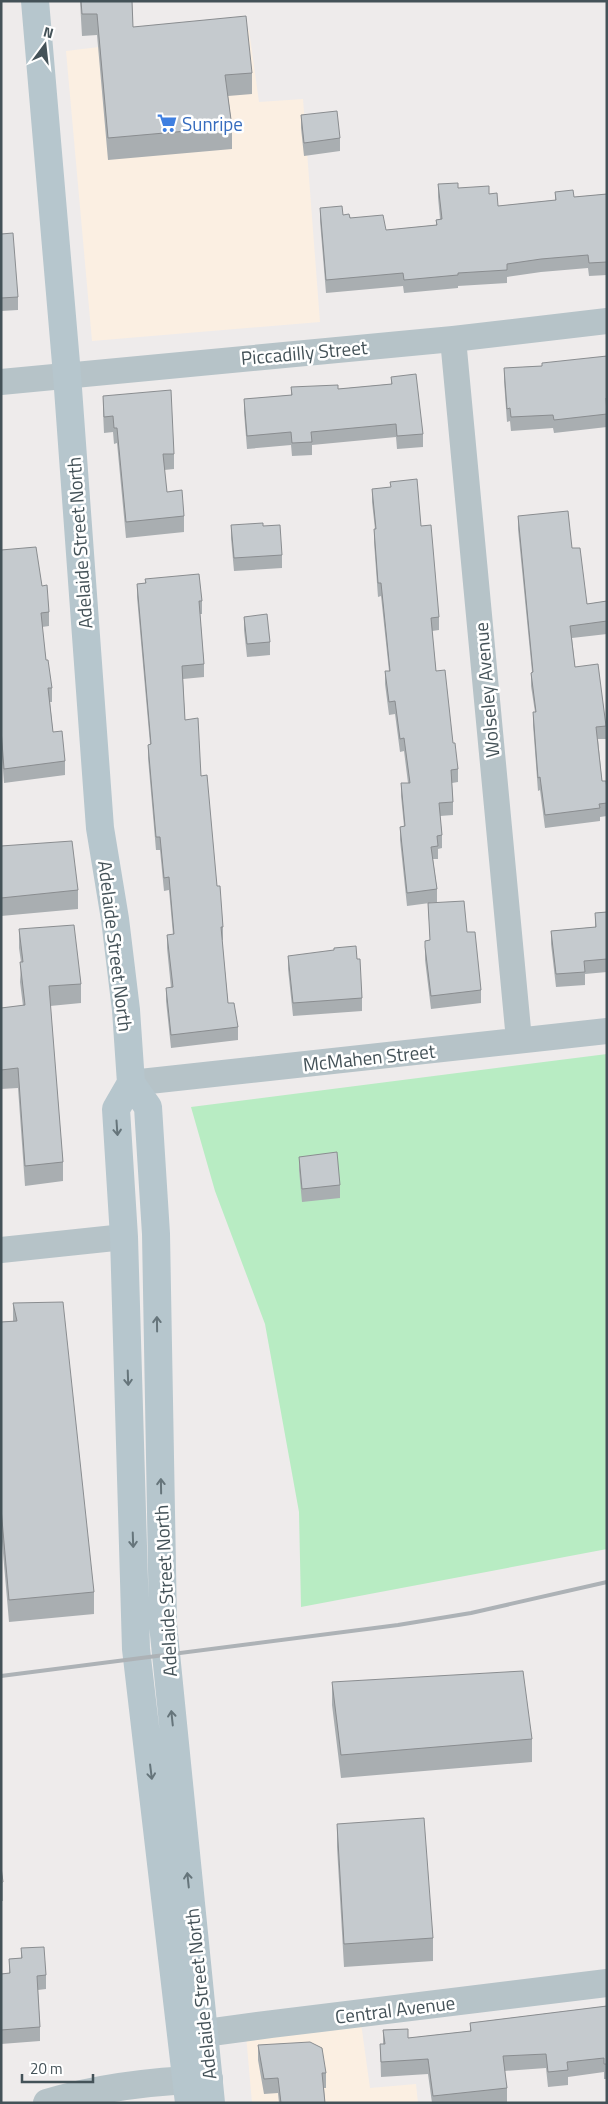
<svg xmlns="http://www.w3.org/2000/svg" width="608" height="2104" font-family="'Titillium Web',sans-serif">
<rect width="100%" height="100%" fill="#eeebeb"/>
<path fill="#fbefe2" d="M240 30H249L259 102 303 99 320 322 92 341 66 51Z
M361 2023 370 2088 416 2084 418 2103H252L246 2035Z"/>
<path fill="#b8ecc3" d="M607 1054V1549L301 1607 299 1512 265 1324 215 1191 191 1107Z"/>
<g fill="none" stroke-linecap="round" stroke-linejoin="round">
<path stroke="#b6c3c8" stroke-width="26" d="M453 339 519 1040
M1 382 453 339 607 321
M131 1083 607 1031
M1 1250 124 1237"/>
<path stroke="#b6c3c8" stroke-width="28" d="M183 2036 272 2024 607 1983
M47 2103C99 2087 154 2081 209 2079"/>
<path stroke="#b6c6cd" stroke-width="28" d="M35 1 67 375 100 828 115 919 126 1010 131 1083 148 1107 156 1234 163 1624 211 2103
M131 1083 116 1109 124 1237 136 1649 189 2103"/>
<path stroke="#adb2b6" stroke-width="4" d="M1 1676 398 1625 471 1613 607 1582"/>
</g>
<path fill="#a9aeb1" d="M80 1H132L133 27 252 73V94L228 96 232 127V149L108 160 97 35 82 36Z
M301 115 340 138V151L304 156 301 128Z
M438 184 489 194 498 206 555 200V192L574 197 607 194V275L589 276 588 268 541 272 507 277V283L458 286V288L404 293 403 286 326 293 320 221V208L343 215 386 230 436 225V220L440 219 438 197Z
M1 234 18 297V310L1 311Z
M607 356V427L554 433 553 428 511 431 510 421 507 422 504 381V368L542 366Z
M391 377 423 434V447L397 449 396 437 312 445V455L292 456 291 445 247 449 244 412V399L291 395V387L338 389 391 384Z
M103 396 174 454V469L164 470 167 492 184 516V532L126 538 117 443 114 444 113 432 104 433 103 411Z
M372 489 421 526 439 617V630L432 631 436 671 458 769V782L452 783 453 802V815L440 816 442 835V848L438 849V859H433L437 889V902L407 906 400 840V827L404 826 401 796V783H408L404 751 400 752 395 714 389 715 385 684V671H389L381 596 378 597 374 542V529H375L372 502Z
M518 516 572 548 587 604 607 601V634L572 638 575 667 606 726V739H598L602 781 607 790V816L600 817V821L545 828 540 790 538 791 533 725V712H535L531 686V673L532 672 518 529Z
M231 525 263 526 282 555V568L234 571 231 538Z
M1 550 42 586 49 612V626L42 627 46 660 52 688V702H50L53 732 65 761V775L4 783 1 743Z
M145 579 202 601V614H200L204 664V677L183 679 185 720 201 776 223 927V940H222L228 1003 238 1027V1040L171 1048 166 1001V988H171L167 948V935H173L169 890 164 891 160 850H156L148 758V745L150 744 137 597V584L145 583Z
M244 617 270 642V655L247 657 244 630Z
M1 846 78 890V909L1 916Z
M428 903 467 932 481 990V1003L431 1009 425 960V941L430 940Z
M607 912V972L585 974V985L556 987 551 944V931L595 927V913Z
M19 929 81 984V1003L50 1006 63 1162V1181L25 1186 18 1088 1 1089V1008L23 1006 20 982 21 962 19 948Z
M288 956 357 959 362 998V1011L293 1016 288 969Z
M299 1157 340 1185V1198L302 1202 299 1170Z
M13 1303 94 1592V1614L9 1622 1 1530V1322L13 1321Z
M332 1682 532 1739V1762L341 1778 332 1705Z
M337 1824 433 1938V1961L344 1967 337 1847Z
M1 1867 3 1882V1901H1Z
M21 1948 46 1975V1989L38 1990 40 2027V2041L1 2044V1974L9 1973V1959L21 1958Z
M607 2006V2079H604V2072L568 2077V2085L548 2087 546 2068 504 2071 507 2088V2102L501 2103H432L428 2074 381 2077 380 2044H383V2030L408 2038 470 2031V2023Z
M258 2045 326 2073V2088H324L325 2103H279L278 2093 264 2094 258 2060Z"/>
<path fill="#c5cace" stroke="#8a8d90" d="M81 1H132L133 27 246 16 252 73 225 75 232 127 108 138 97 14H82Z
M337 111 340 138 304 143 301 115Z
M458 183V188L489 186V194L497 193 498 206 556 200 555 192 573 190 574 197 607 194V262L589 263 588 255 541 259 507 264V270L458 273V275L404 280 403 273 326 280 320 208 342 206 343 215 349 214 350 218 383 215 386 230 437 225 436 220 442 219 438 184Z
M13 233 18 297 1 298V234Z
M607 356V398H606L607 414 554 420 553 415 511 417 510 408 507 409 504 368 542 366V363Z
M416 374 423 434 397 436 396 424 311 432 312 442 292 443 291 432 247 436 244 399 292 395 291 387 338 385V389L392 384 391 377Z
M171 390 174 454H163L167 492 182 490 184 516 126 522 117 428H114L113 416 104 417 103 396Z
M417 479 421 526 431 525 439 617 431 618 436 671 445 670 453 743H455L458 769 451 770 453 802 439 803 442 835 437 836 438 846 431 847 437 889 407 893 400 827 405 826 401 783H410L404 738 400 739 395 701 389 702 385 671H390L381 583H378L374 529H376L372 489 391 487 390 482Z
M568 511 572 548H580L587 604 607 601V621L570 626 575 667 598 664 606 726 596 727 602 781H606L607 790V803L599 804 600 808 545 815 540 777 538 778 533 712H536L531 673 533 672 518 516Z
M263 523V526L280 525 282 555 234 558 231 525Z
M36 547 42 586 47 585 49 612 41 613 46 660H48L52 688H48L53 732 62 731 65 761 4 769 1 729V550Z
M199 574 202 601H199L204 664 182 666 185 720 198 718 201 776 207 775 217 886H220L223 927H221L228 1003H234L238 1027 171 1035 166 988 173 987 167 935 174 934 169 877 164 878 160 837H156L148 745 151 744 137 584 146 583 145 579Z
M267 614 270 642 247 644 244 617Z
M72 841 78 890 1 898V846Z
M464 901 467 932H475L481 990 431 996 425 947V941L430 940 428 903Z
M607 912V959L584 961 585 972 556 974 551 931 596 927 595 913Z
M74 925 81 984 49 986 63 1162 25 1166 18 1068 1 1070V1008L25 1005 20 962H23L19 929Z
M356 946 357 959H360L362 998 293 1003 288 956 334 950V948Z
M337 1152 340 1185 302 1189 299 1157Z
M63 1302 94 1592 9 1600 1 1508V1322L17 1321 13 1303Z
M523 1671 532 1739 341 1755 332 1682Z
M424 1818 433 1938 344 1944 337 1824Z
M1 1867 3 1882 1 1883Z
M44 1947 46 1975 37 1976 40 2027 1 2030V1974L10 1973 9 1959 22 1958 21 1948Z
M607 2006V2064H604V2058L567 2062 568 2070 548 2072 546 2054 503 2056 507 2088 433 2096 428 2059 381 2062 380 2044H385L383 2030 408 2029V2038L471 2031 470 2023Z
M310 2042 322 2048 326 2073H322L325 2103H281L278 2078 264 2079 258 2045Z"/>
<defs><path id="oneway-shaft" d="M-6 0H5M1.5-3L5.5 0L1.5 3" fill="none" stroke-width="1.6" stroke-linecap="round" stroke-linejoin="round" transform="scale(1.25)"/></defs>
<g stroke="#66757b">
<use href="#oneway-shaft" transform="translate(117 1128) rotate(86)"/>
<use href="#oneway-shaft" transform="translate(157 1324) rotate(-91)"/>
<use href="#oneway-shaft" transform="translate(128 1378) rotate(88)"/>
<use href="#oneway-shaft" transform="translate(161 1486) rotate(-91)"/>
<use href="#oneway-shaft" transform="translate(133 1540) rotate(88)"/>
<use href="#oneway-shaft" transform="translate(172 1718) rotate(-96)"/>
<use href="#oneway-shaft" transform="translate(151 1772) rotate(83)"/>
<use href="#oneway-shaft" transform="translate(188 1880) rotate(-96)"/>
</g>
<defs>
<symbol id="supermarket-bare" viewBox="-9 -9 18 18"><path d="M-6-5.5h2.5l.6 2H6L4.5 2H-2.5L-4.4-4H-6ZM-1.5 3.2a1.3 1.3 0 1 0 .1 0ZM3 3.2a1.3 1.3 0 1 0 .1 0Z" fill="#3f7fe0" stroke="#fff" stroke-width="2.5" paint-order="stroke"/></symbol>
</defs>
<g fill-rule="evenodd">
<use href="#supermarket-bare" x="153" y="109" width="28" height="28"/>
</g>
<g text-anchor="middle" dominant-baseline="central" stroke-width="5" stroke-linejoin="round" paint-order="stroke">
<g font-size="19" fill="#366cbe" stroke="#fff" text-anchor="start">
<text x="182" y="123">Sunripe</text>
</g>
<g font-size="19" fill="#445258" stroke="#fff">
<text transform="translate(304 352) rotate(-5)">Piccadilly Street</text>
<text transform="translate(79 543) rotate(-94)">Adelaide Street North</text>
<text transform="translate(486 690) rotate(-95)">Wolseley Avenue</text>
<text transform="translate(116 946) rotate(83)">Adelaide Street North</text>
<text transform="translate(369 1057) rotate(-6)">McMahen Street</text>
<text transform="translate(165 1591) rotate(-93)">Adelaide Street North</text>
<text transform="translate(200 1994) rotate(-96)">Adelaide Street North</text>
<text transform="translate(395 2009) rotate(-7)">Central Avenue</text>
</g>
</g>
<rect width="608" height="2104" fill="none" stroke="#445258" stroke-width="5"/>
<g transform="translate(45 45) rotate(15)" stroke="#ffffff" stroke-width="4" paint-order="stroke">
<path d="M0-4L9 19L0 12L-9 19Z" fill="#445258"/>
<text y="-8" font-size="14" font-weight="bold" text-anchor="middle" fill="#445258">N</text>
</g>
<path d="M22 2074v8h71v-8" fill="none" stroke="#445258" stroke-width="2.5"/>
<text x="30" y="2074" font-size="15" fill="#445258" stroke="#ffffff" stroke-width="4" paint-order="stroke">20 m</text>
</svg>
